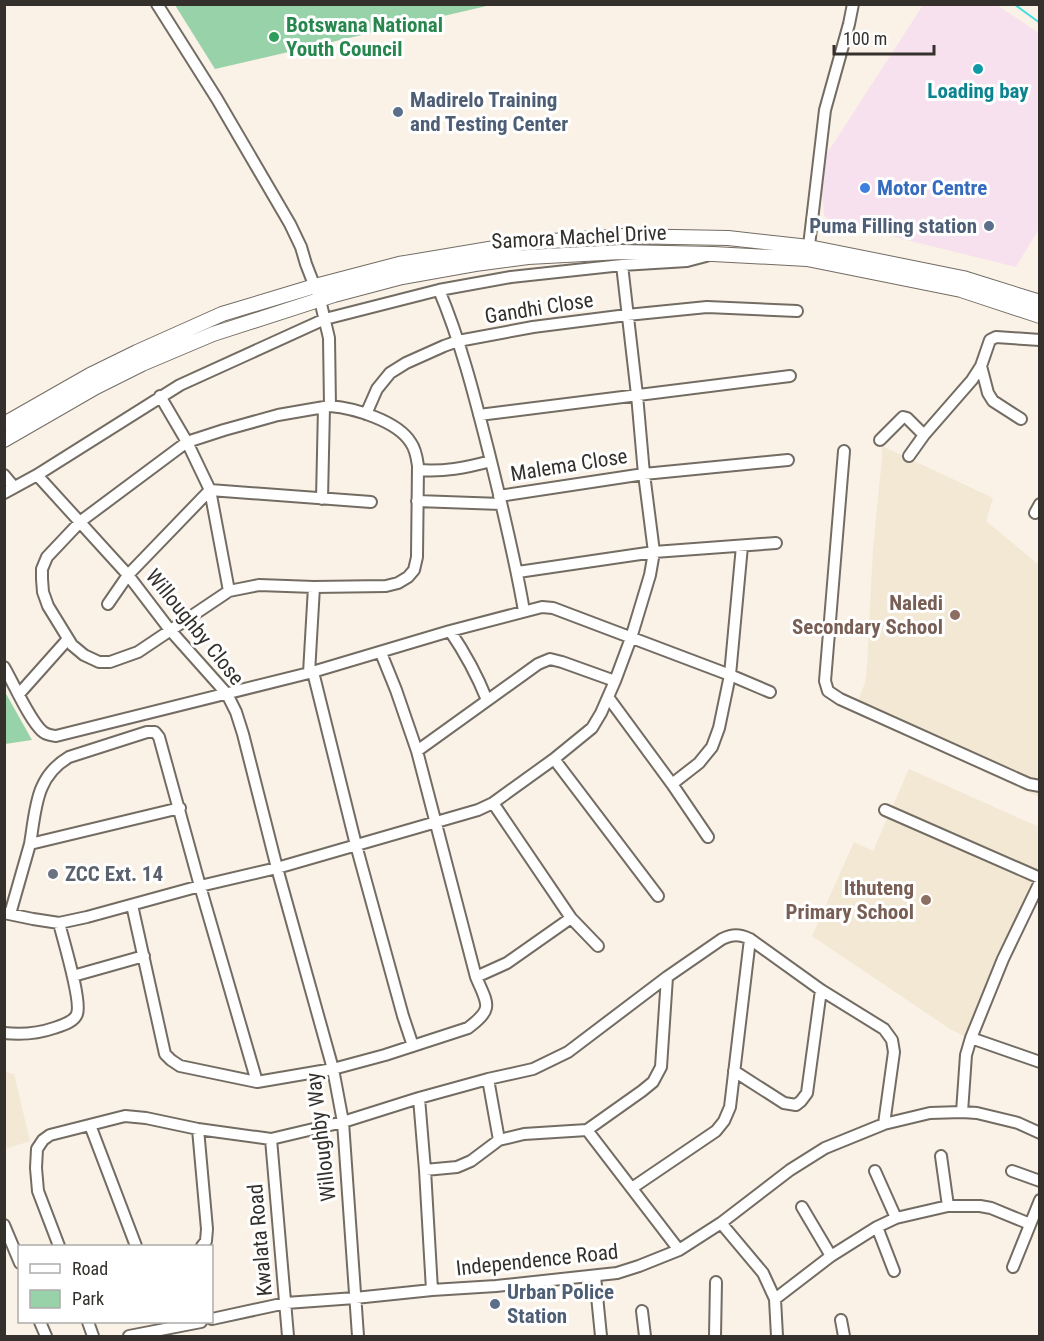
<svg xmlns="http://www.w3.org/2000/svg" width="1044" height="1341" font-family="'Roboto Condensed',sans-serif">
<rect width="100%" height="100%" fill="#faf1e7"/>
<path fill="#f8e1ef" d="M923 5H997L1039 33V229L1016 267 829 221 824 215 822 191 826 155Z"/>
<path fill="#f2e8d3" d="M882 446 993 498 986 521 1039 565V797L854 712 865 683 867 666 873 549 882 458Z
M909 769 1039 827V864L966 1037 950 1029 812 936 854 842 873 851Z
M5 1072 14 1074 30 1141 5 1149Z"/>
<path fill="#98d2a9" d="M175 5H491L215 69Z
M5 692 32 740 5 744Z"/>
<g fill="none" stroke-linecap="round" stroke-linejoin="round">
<path stroke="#46dde0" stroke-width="2" d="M1014 4 1040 23"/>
<defs>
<path id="minor" d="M157 4 217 99 290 224 301 247 306 264 320 300 329 338 330 406
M808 254 825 110 849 24 853 4
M439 290C461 342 475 398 489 453 502 506 515 558 524 611
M981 366 988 393 993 401 1021 419
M160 396 187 442 210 490 229 591
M330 406C354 408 398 421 411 443 416 450 417 459 418 466L417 557 414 570 408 577 398 583 386 586 314 587 259 585 229 591 138 652 110 662H99L84 655 72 645 48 606 43 592 42 579V569L47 557 81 521 187 442 224 430 278 415Z
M366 414 377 389 390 373 406 363 444 346 458 341 533 327 627 315 707 307 797 311
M479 415 790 376
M924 435 972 380 981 366 990 340 996 337 1040 340
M880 440 903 417 907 418 924 435 909 456
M844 451 825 681 828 691 840 699 1029 784 1040 786
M418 470C444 472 465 468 491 461
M4 475 14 487
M37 475 128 575 170 630 227 694 236 712 243 734 277 868 333 1069 343 1122 358 1336
M4 493 37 475 180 385 325 319 439 290 511 277 622 265 687 261 706 256
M499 496 644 474 788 460
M322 499 324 407
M417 501 501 504
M1035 513 1040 504
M518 572 654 552 776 543
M108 604 128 575 210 490 371 502
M450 631C465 653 477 675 487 700
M4 667C14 684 29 719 42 731 46 735 50 735 56 736L309 673 450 631 542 607 553 608 730 675 770 692
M313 672 356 845 403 1016 413 1046
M309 673 314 587
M19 694 68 639
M608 697 672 784 708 837
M417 751 538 664 550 659 562 662 615 681
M554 759 658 896
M672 784 699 763 712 747 719 728 730 675 742 546
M493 803 571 918 598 946
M885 810 1040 878
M30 844C36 809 35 777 69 757L147 732H155L159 737 200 886 257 1082
M132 905 165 1054 171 1060 180 1066 257 1082 333 1069 385 1055 468 1028C494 1008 488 1005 476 977L417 751 396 690 381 653
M4 913 33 919 59 923 87 917 200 886 277 868 478 810 493 803 554 759 592 728 601 713 615 681 631 638 650 575 654 552 644 474 637 395 622 265
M10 914 30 844 180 808
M73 976 144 956
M476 977 507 963 571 918
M4 1033C23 1035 37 1034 54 1028 63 1025 74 1022 77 1014 82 1001 63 939 59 923
M971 1038 1040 1062
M734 1071 784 1103 796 1105 801 1101 807 1093 821 990
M488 1079 499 1140
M419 1098 425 1170 432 1290
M962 1112 966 1055 971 1038 1003 959 1040 882
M90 1125 136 1246
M198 1129 207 1229 206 1241 202 1246
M587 1130 679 1250
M271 1139 288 1336
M941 1156 948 1206
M425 1170 457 1167 471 1161 499 1140 524 1134 587 1130 642 1091 653 1082 661 1067 667 977
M875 1171 896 1218
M1012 1171 1040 1181
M632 1188 716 1131 724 1121 730 1107 750 939
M802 1207 831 1256
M721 1223 763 1273 775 1299 777 1336
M4 1225 20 1263
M877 1227 894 1271
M59 1246 38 1191 36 1168 37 1149 43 1140 50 1135 125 1116 146 1118 198 1129 271 1139 343 1122 419 1098 488 1079 533 1069 568 1052 667 977 722 939C733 934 739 934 750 939L821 990 884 1029 892 1040 894 1052 884 1124
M1013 1267 1040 1200
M595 1276 601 1336
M775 1299 831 1256 877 1227 896 1218 948 1206H980L991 1208 1030 1224
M642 1311 645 1336
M212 1319 286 1303 355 1298 432 1290 496 1286 617 1273 639 1266 679 1250 721 1223 790 1170 825 1148 884 1124 930 1113 962 1112 977 1113 1018 1123 1040 1133
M841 1320 844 1336
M40 1322 46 1336
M88 1322 93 1336
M129 1336 201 1322
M715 1336 716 1282"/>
<path id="major" d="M4 424 90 375 137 352 222 314 315 286 399 264 524 243 621 236 728 238 809 247 963 278 1040 302
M4 440 96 387 142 364 213 334 334 295 402 277 475 264 528 257 621 252 713 254 807 259 961 290 1040 316"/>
</defs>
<use href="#minor" stroke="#736c63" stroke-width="14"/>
<use href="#major" stroke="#736c63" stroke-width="16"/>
<use href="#minor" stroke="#fff" stroke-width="10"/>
<use href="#major" stroke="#fff" stroke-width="14"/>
</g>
<circle fill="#2e9e5b" stroke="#fff" stroke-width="2" cx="274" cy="37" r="6"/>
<circle fill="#0f9aa8" stroke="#fff" stroke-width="2" cx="978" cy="69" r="6"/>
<g fill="#5c6f8a" stroke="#fff" stroke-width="2">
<circle cx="398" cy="112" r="6"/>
<circle cx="989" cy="226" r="6"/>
<circle cx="495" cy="1304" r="6"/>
</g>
<circle fill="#3f7fe0" stroke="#fff" stroke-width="2" cx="865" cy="188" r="6"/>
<g fill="#8d6e63" stroke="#fff" stroke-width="2">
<circle cx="955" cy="615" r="6"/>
<circle cx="926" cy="900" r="6"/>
</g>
<circle fill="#6b7280" stroke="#fff" stroke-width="2" cx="53" cy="874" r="6"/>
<g text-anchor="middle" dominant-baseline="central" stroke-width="6" stroke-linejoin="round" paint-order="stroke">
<g font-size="21" font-weight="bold" fill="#27864d" stroke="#fff" text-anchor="start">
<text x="286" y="25">Botswana National<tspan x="286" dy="24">Youth Council</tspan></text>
</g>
<g font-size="21" font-weight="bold" fill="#0d838f" stroke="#fff">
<text x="978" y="91">Loading bay</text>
</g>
<g font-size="21" font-weight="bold" fill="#4e5e75" stroke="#fff" text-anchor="start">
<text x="410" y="100">Madirelo Training<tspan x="410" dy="24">and Testing Center</tspan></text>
<text x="977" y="226" text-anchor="end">Puma Filling station</text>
<text x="507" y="1292">Urban Police<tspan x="507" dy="24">Station</tspan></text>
</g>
<g font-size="21" font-weight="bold" fill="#366cbe" stroke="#fff" text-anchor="start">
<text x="877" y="188">Motor Centre</text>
</g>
<g font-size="21" fill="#34302c" stroke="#fff">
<text transform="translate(579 237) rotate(-3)">Samora Machel Drive</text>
<text transform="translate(539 308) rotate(-9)">Gandhi Close</text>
<text transform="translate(569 465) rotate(-9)">Malema Close</text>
<text transform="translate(195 627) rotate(51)">Willoughby Close</text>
<text transform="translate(321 1137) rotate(-97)">Willoughby Way</text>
<text transform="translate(260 1240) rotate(-95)">Kwalata Road</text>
<text transform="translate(537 1260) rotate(-6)">Independence Road</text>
</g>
<g font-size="21" font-weight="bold" fill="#785e54" stroke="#fff" text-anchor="end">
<text x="943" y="603">Naledi<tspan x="943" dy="24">Secondary School</tspan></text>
<text x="914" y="888">Ithuteng<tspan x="914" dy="24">Primary School</tspan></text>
</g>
<g font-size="21" font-weight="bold" fill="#5b616d" stroke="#fff" text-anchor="start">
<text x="65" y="874">ZCC Ext. 14</text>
</g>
</g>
<rect width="1044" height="1341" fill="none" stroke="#34302c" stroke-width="12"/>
<rect x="18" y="1245" width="195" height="78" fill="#ffffff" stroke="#aeacab" stroke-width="1.5"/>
<rect x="30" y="1264" width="30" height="9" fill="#ffffff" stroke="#aeacab" stroke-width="1.5"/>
<text x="72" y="1275" font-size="18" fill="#34302c">Road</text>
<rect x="30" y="1290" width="30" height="18" fill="#98d2a9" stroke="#aeacab" stroke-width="1.5"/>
<text x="72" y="1305" font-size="18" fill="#34302c">Park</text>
<path d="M834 45v9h100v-9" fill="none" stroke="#34302c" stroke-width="3"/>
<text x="843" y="45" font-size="18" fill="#34302c" stroke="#ffffff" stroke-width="4.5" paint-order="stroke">100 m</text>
</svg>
